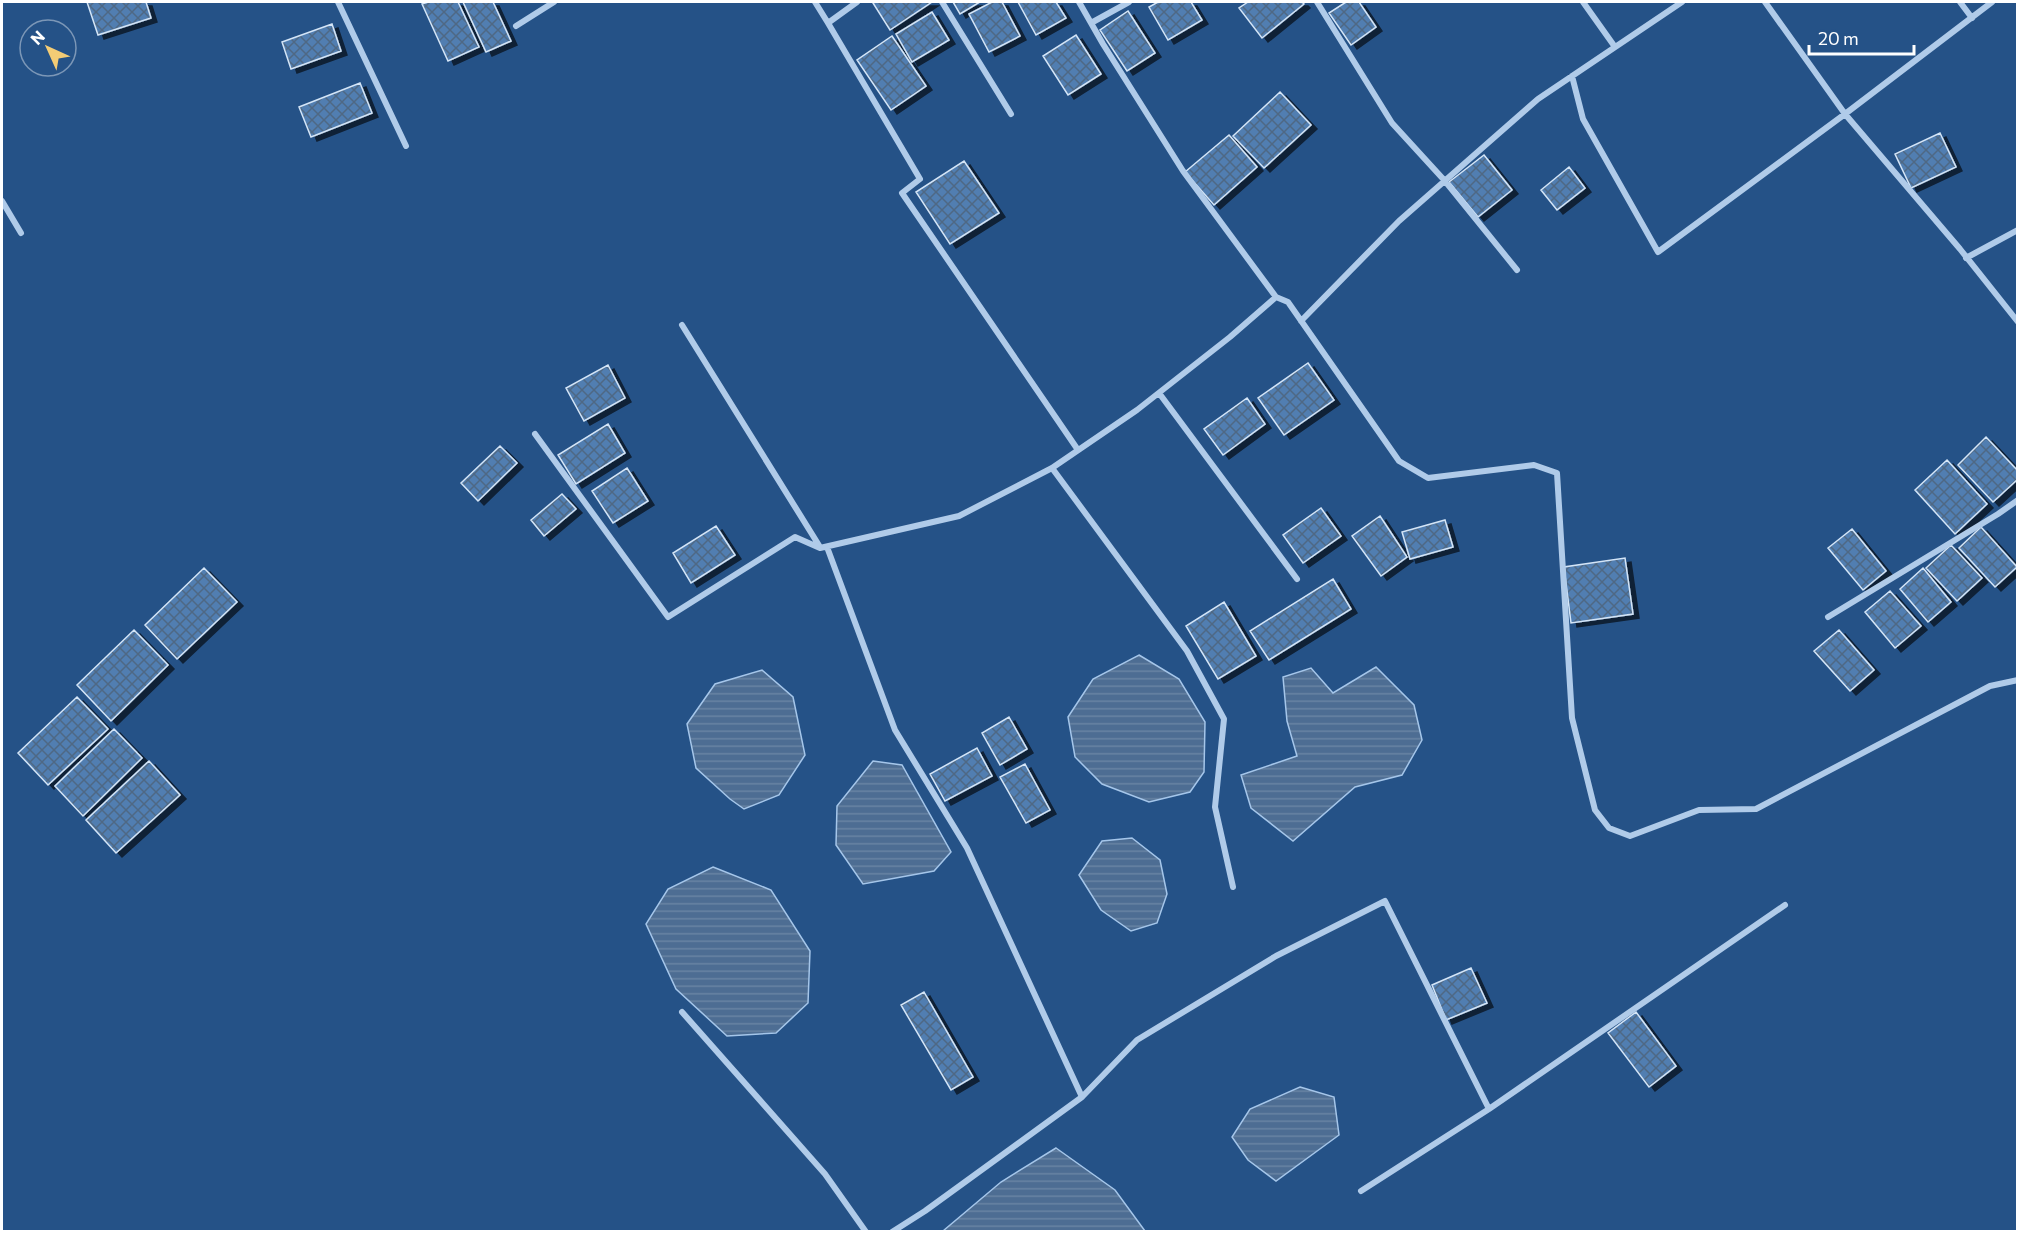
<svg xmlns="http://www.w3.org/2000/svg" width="2019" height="1233" font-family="Commissioner,sans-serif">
<defs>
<pattern id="water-rules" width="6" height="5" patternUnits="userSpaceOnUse" patternTransform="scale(1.5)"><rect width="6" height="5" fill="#4d6d93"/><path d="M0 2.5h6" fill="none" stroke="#6883a3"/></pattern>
<pattern id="building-cross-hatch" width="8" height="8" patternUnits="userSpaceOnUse" patternTransform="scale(1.5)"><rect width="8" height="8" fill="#517eb1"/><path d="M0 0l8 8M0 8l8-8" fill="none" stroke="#4f6884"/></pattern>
<filter id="shadow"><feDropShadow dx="6" dy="4" stdDeviation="0" flood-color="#0009"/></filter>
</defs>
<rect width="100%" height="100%" fill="#255287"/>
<path fill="url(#water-rules)" stroke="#a5c6ea" stroke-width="1.5" d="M1139 655 1179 679 1205 722 1204 772 1190 792 1149 802 1102 784 1075 757 1068 717 1093 679Z
M1376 667 1414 705 1422 740 1402 775 1355 787 1293 841 1251 808 1241 775 1297 756 1287 721 1283 677 1311 668 1333 693Z
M762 670 793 697 805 755 779 795 744 809 730 799 696 768 687 724 715 684Z
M873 761 902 765 951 852 934 871 863 884 836 845 837 806Z
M1132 838 1160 860 1167 894 1157 923 1131 931 1101 910 1079 875 1102 841Z
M713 867 771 890 810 951 808 1003 776 1033 727 1036 676 989 646 924 668 889Z
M1300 1087 1334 1097 1339 1135 1276 1181 1248 1160 1232 1137 1250 1109Z
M1056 1148 1115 1190 1145 1231H943L1001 1182Z"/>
<path fill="url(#building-cross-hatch)" stroke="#d4e5f7" stroke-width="1.5" filter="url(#shadow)" d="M87 2H146L151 18 98 35Z
M428 2H458L479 47 448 61 422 4Z
M463 2H493L511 41 486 52Z
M875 2H932L890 30 873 3Z
M953 2H980L960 14Z
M992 2H1002L1020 36 989 52 969 14Z
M1018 2H1056L1066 18 1036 35Z
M1158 2H1191L1202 20 1168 40 1149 7Z
M1248 2H1302L1304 4 1262 38 1239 8Z
M1346 2H1359L1376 27 1351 45 1329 13Z
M1128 11 1155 53 1127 71 1100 30Z
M932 12 949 40 912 62 896 34Z
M332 24 341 51 291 69 282 42Z
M1076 35 1101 74 1068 95 1043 56Z
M892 36 926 86 891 110 857 60Z
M360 83 372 113 311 137 299 107Z
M1280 92 1311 125 1264 168 1233 136Z
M1940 133 1956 167 1911 188 1895 154Z
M1229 135 1257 167 1214 205 1185 172Z
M1484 155 1512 190 1478 217 1449 182Z
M964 161 999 213 950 244 916 192Z
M1569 167 1585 188 1557 210 1541 190Z
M1308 363 1334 400 1284 435 1258 398Z
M608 365 625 398 584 421 566 388Z
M1247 398 1265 424 1223 455 1204 429Z
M608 424 625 453 576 484 558 455Z
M1986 437 2018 471V479L1993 502 1958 465Z
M500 446 517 463 478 501 461 483Z
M1947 460 1987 504 1955 534 1915 490Z
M627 468 648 501 613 523 592 491Z
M562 494 576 509 544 536 531 520Z
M1321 508 1341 536 1303 563 1283 535Z
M1380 516 1407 557 1381 576 1352 536Z
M1445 520 1453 547 1410 559 1402 532Z
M716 526 735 555 691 583 673 553Z
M1981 527 2017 567 1995 587 1959 548Z
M1852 529 1886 571 1863 590 1828 548Z
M1951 545 1982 578 1957 601 1926 568Z
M1625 558 1633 614 1571 623 1564 567Z
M204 568 237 602 177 659 145 625Z
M1923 568 1951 602 1928 622 1900 589Z
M1333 579 1351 609 1269 660 1250 631Z
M1890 591 1921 626 1895 648 1865 612Z
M1224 602 1256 656 1218 679 1186 626Z
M134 630 168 665 111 721 77 685Z
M1839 630 1874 670 1850 691 1814 651Z
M77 697 108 729 48 785 18 753Z
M1009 717 1027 749 1000 765 982 733Z
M114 729 142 758 83 816 55 786Z
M977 748 992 776 945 801 930 774Z
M149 761 180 795 116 853 86 820Z
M1025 764 1050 810 1026 823 1000 777Z
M1471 968 1487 1003 1446 1020 1432 985Z
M924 992 973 1077 951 1090 901 1005Z
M1636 1012 1676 1066 1649 1087 1608 1033Z"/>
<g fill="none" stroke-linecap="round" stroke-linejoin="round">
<path stroke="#b0cbe9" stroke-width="6" d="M338 2 406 146
M815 2 828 23
M857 2 828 23 920 179 902 193 1078 450
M942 2 1011 114
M1079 2 1103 44 1183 171 1276 297 1288 302 1399 461 1428 478 1534 465 1557 473 1572 718 1595 810 1609 828 1630 836 1699 810 1756 809 1990 686 2018 680
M1317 2 1392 123 1445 181 1517 270
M1583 2 1615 47
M1765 2 1845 114 1960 249 2018 322
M1960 2 1972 18
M1091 23 1129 2
M516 26 554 2
M1572 76 1583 119 1658 252 1845 114 1992 2
M2 201 21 233
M1966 258 2018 230
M1301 321 1399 221 1538 99 1682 2
M682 325 820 547
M1159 393 1297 579
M535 434 668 617 795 537 820 548 959 516 1052 468 1137 410 1230 337 1276 297
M1052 468 1187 651 1224 719 1215 807 1233 887
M827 547 895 730 967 848 1082 1097 925 1211 892 1232
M1828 617 1998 514 2018 500
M682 1012 825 1174 866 1232
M1082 1097 1137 1040 1276 956 1385 901 1489 1109
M1361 1191 1489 1109 1785 905"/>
</g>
<rect width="2019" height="1233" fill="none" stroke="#ffffff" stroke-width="6"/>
<g transform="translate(48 48) rotate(315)"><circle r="28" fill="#255287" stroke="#7c97b7" stroke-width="1.5"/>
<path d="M0-4.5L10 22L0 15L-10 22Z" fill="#f3cc75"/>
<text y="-9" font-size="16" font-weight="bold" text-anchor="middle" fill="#ffffff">N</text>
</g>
<path d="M1809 45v9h105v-9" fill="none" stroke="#ffffff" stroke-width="3"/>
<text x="1818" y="45" font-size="18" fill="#ffffff" stroke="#255287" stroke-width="4.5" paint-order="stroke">20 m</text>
</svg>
